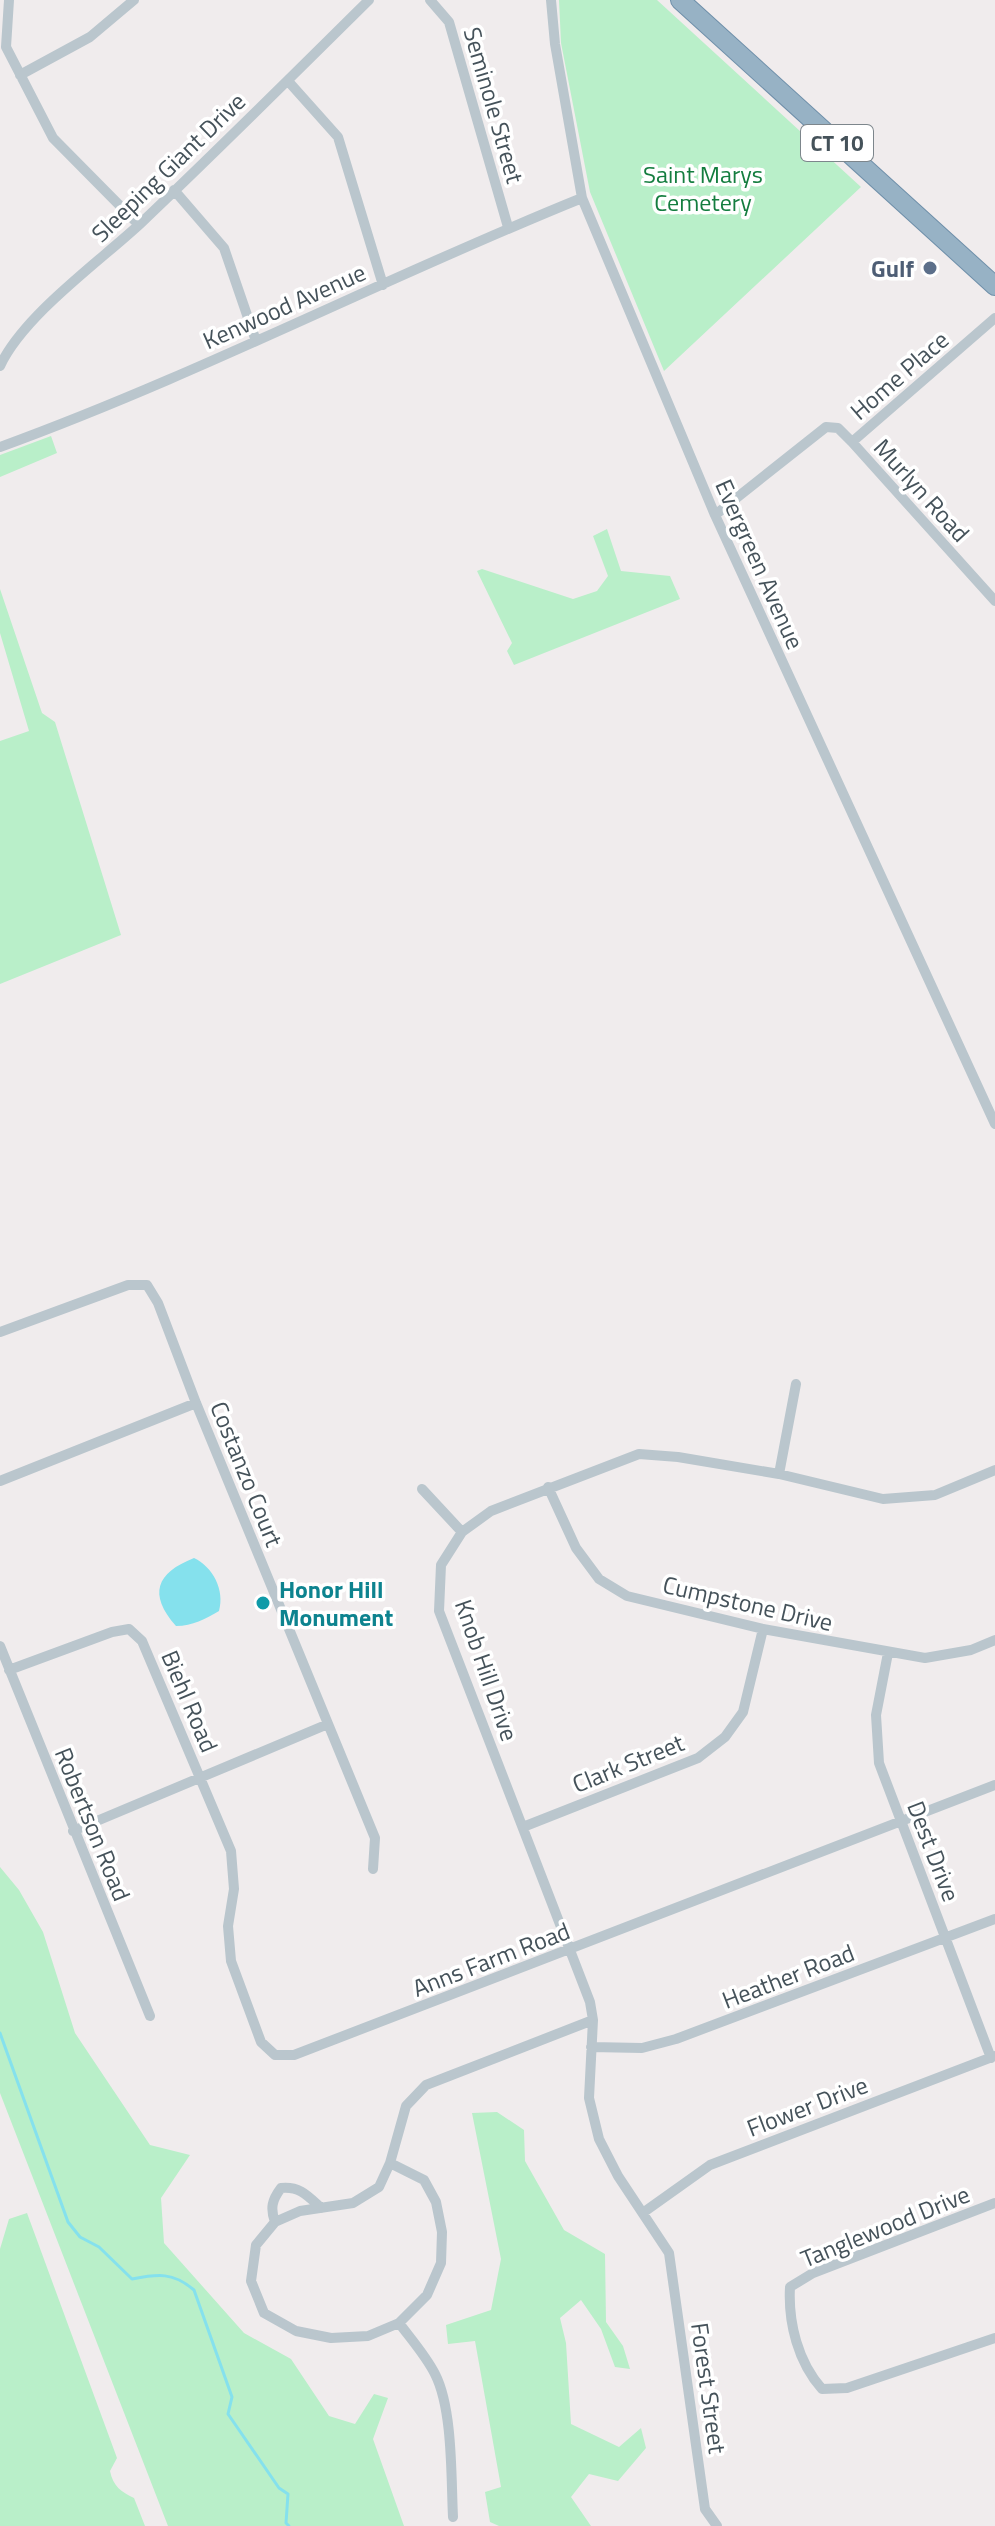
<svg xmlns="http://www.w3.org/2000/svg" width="995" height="2526" font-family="'Titillium Web',sans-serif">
<rect width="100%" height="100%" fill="#f0eced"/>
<path fill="#b9efc9" d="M559 0H657L861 187 664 371 590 192 561 43Z
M51 436 57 453 0 477V455Z
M607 529 621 571 670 576 680 599 514 665 507 651 512 643 477 571 482 569 573 599 597 591 608 576 593 536Z
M0 589 42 713 55 722 121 935 0 984V741L29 731 0 633Z
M0 1867 19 1890 43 1932 75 2033 150 2145 190 2155 161 2198 164 2243 244 2333 291 2359 329 2416 355 2424 374 2394 388 2398 373 2439 404 2526H168L0 2093Z
M497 2112 524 2130 525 2161 564 2230 605 2254 606 2322 623 2346 630 2369 615 2367 601 2329 581 2300 560 2318 566 2343 571 2424 619 2447 641 2428 646 2448 618 2481 589 2474 571 2497 591 2526H499L490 2522 485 2492 501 2487 475 2341 448 2344 446 2325 491 2310 501 2259 472 2113Z
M27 2213 117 2458 110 2471C113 2486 121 2492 134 2498L145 2526H0V2249L9 2219Z"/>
<path fill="#85e1ed" d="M194 1558C213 1567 225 1590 219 1611 205 1619 193 1626 176 1626 148 1594 156 1573 194 1558Z"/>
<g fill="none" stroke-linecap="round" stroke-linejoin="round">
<path stroke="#85e1ed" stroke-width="3" d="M0 2033 68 2222 80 2237 99 2247 132 2279C158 2274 173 2272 194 2290L232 2397 228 2414 279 2488 288 2494 286 2523 289 2526"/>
<defs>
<path id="trunk" d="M680 0 995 286"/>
</defs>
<use href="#trunk" stroke="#6e8fa9" stroke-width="20"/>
<path stroke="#bac6cd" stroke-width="10" d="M9 0 6 47 53 138 139 225
M430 0 449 22 508 227
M551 0 555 44 582 198 715 515 995 1124
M20 75 90 37 134 0
M288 81 338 137 383 285
M174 190 224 248 256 341
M0 366C24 315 99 262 141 223 218 150 293 75 369 0
M852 442 995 601
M0 447C198 375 386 277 582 198
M715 515 826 427 838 428 852 442 995 318
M0 1332 128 1285H147L158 1303 196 1403 375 1838 373 1869
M779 1474 796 1384
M0 1481 196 1403
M548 1487 576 1548 599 1579 627 1596 763 1629 925 1658 971 1650 995 1640
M422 1489 462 1532
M0 1646 150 2016
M888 1653 876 1715 879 1763 991 2058
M9 1670 112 1632 129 1629 142 1641 231 1851 234 1889 228 1926 231 1961 261 2042 275 2055H294L995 1785
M523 1827 698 1758 725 1737 743 1712 763 1629
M73 1831 328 1724
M591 2047 642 2048 676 2039 995 1919
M390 2163 424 2180 436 2202 442 2232 441 2263 427 2295 399 2323 368 2336 331 2338 296 2331 264 2313 251 2281 256 2245 275 2222 300 2211 353 2203 379 2187 390 2163 406 2106 426 2085 593 2020
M995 2203 813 2273 790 2287C788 2323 798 2362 822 2389L847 2388 995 2338
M644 2212 710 2165 995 2056
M275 2222C270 2208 272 2200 281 2188 300 2186 308 2196 321 2208
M399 2323C411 2339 426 2356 435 2374 453 2409 451 2478 453 2517
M717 2526 705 2509 669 2253 618 2176 599 2139 589 2098 593 2020 590 2002 439 1611 441 1565 462 1532 491 1511 639 1454 678 1457 779 1474 883 1499 935 1495 995 1470"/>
<use href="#trunk" stroke="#97b2c5" stroke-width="18"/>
</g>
<circle fill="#5c6f8a" stroke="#fff" stroke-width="3" cx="930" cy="268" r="8"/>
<circle fill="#0f9aa8" stroke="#fff" stroke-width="3" cx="263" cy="1603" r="8"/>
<g text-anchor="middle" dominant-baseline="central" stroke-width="7" stroke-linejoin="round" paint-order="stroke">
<rect fill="#fff" stroke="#7d868c" stroke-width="2" x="801" y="125" width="72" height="36" rx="6"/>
<g font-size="22" font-weight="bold" fill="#45525a">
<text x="837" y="143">CT 10</text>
</g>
<g font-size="24" fill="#45525a" stroke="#fff">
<text transform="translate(494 105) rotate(74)">Seminole Street</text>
<text transform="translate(168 167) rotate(-44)">Sleeping Giant Drive</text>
<text transform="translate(284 306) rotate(-24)">Kenwood Avenue</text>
<text transform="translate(899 375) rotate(-41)">Home Place</text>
<text transform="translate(922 490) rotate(48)">Murlyn Road</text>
<text transform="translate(760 564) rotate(66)">Evergreen Avenue</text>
<text transform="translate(247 1474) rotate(68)">Costanzo Court</text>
<text transform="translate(748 1603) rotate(13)">Cumpstone Drive</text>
<text transform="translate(487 1670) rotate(71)">Knob Hill Drive</text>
<text transform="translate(190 1701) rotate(67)">Biehl Road</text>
<text transform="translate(628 1763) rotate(-22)">Clark Street</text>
<text transform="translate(93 1824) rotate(68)">Robertson Road</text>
<text transform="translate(934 1851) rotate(69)">Dest Drive</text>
<text transform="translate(491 1959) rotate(-21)">Anns Farm Road</text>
<text transform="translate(788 1976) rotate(-21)">Heather Road</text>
<text transform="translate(807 2106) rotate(-21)">Flower Drive</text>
<text transform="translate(885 2226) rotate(-22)">Tanglewood Drive</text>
<text transform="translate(709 2388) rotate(82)">Forest Street</text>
</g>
<g font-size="24" fill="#147d3f" stroke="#fff">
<text x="703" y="174">Saint Marys<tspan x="703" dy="28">Cemetery</tspan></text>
</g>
<g font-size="24" font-weight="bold" fill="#4e5e75" stroke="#fff" text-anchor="end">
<text x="914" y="268">Gulf</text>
</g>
<g font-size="24" font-weight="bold" fill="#0d838f" stroke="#fff" text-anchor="start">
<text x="279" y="1589">Honor Hill<tspan x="279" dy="28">Monument</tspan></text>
</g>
</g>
</svg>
